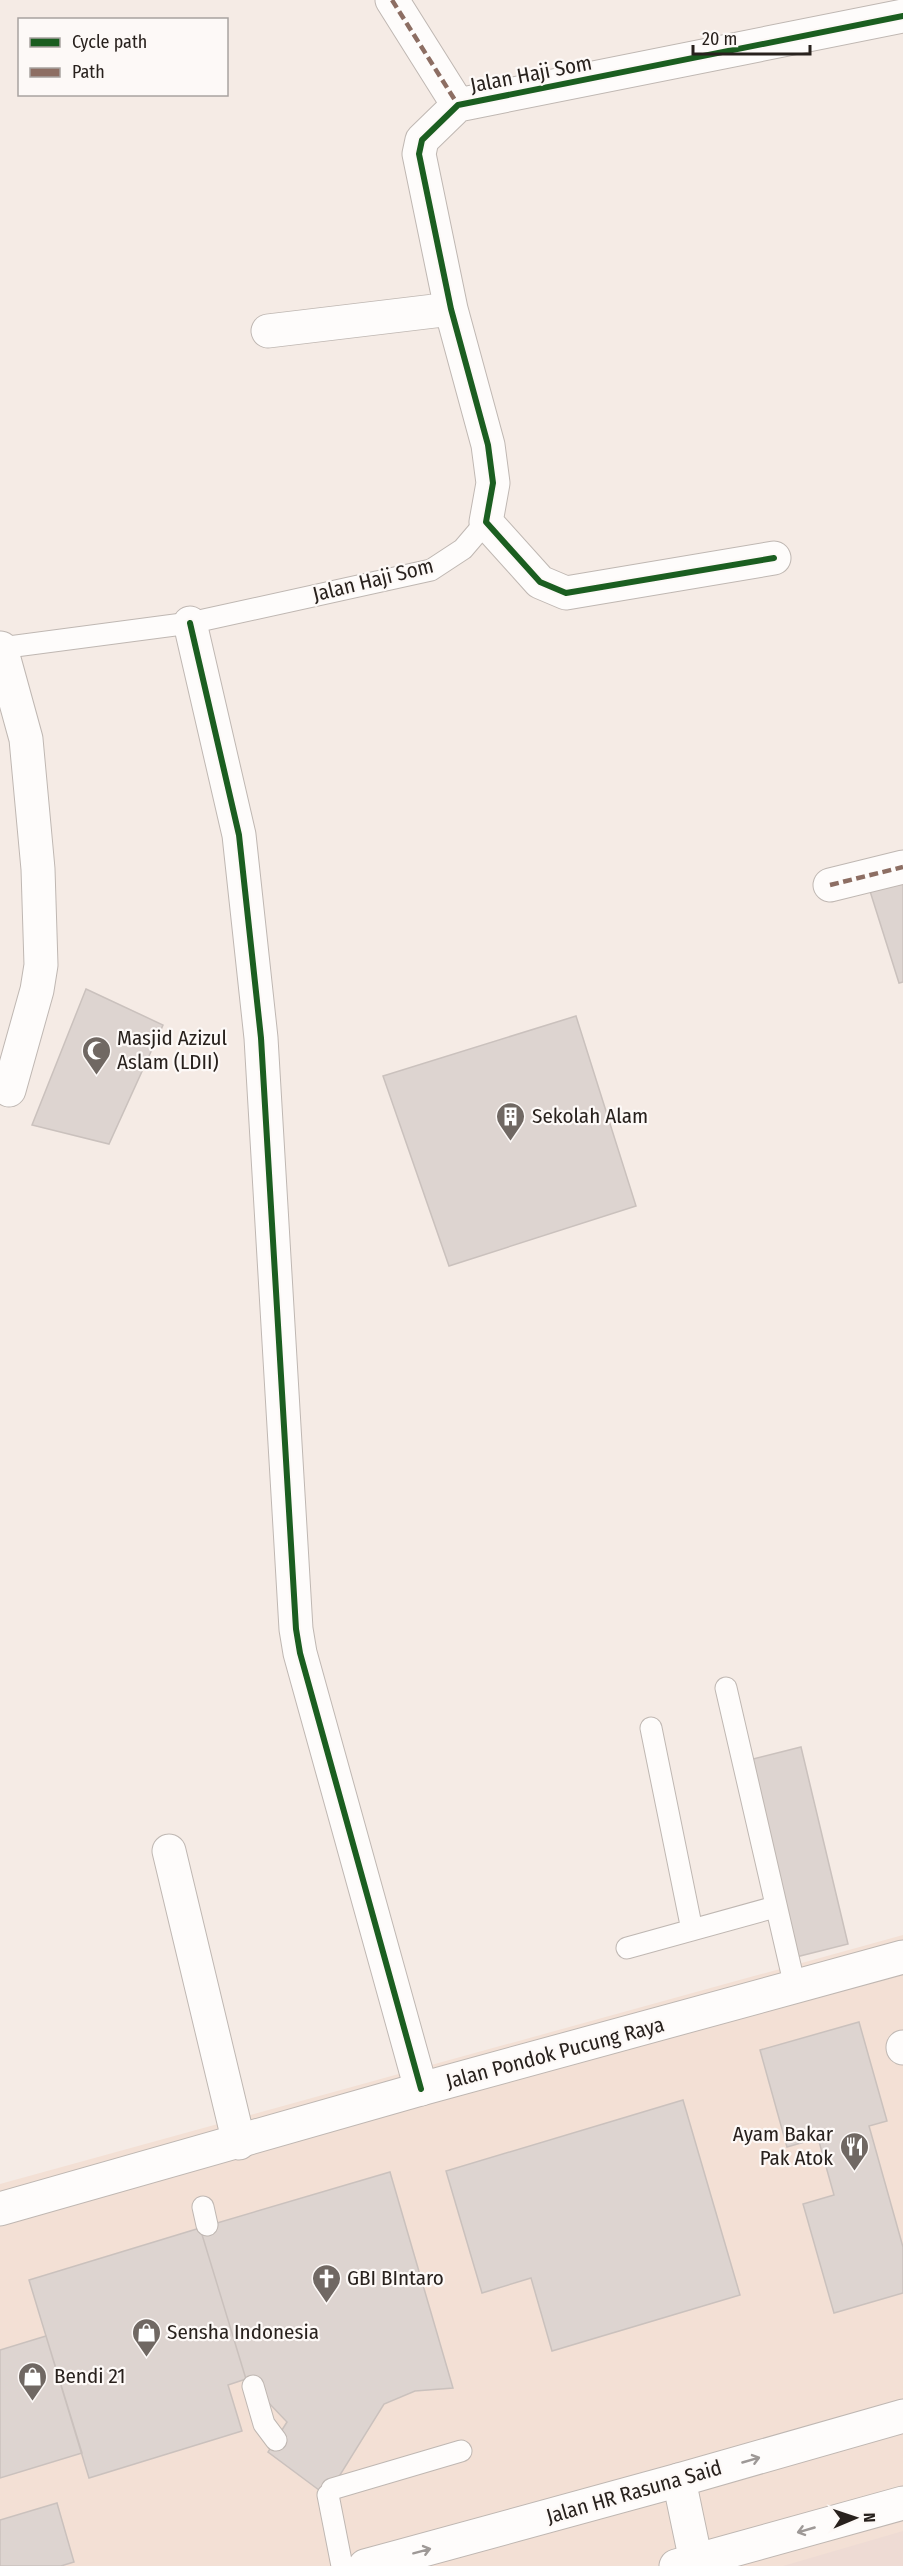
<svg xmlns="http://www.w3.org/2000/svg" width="903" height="2566" font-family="'Fira Sans Condensed',sans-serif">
<rect width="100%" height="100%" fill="#f5ebe5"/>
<path fill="#f3e0d5" d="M903 1935V2566H0V2184Z"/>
<path fill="#eedbd4" d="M903 2531V2566H783Z"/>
<path fill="#ddd4d0" stroke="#cac1bd" stroke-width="1.5" d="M903 877V982L899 983 869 888Z
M86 989 163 1025 109 1144 32 1125Z
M576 1016 636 1206 449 1266 383 1076Z
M801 1747 848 1944 792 1958 745 1761Z
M859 2022 887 2121 869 2126 903 2247V2293L834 2313 803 2204 834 2195 818 2138 787 2147 760 2050Z
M683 2100 740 2295 552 2351 531 2278 482 2293 446 2171Z
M390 2172 453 2388 415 2391 384 2404 327 2496 268 2452 287 2422 246 2379 200 2228Z
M200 2228 246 2379 228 2385 242 2431 89 2478 29 2280Z
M46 2336 82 2453 0 2478V2350Z
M57 2503 74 2562 61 2566H0V2520Z"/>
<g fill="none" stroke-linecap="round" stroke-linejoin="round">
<defs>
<path id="lane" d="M0 648 190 623 431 570 463 549 486 522
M726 1688 795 1987
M651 1728 692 1930
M627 1948 775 1907
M203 2207 207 2225
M253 2386 264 2424 276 2440
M332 2489 461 2451
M328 2495 342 2566"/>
<path id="street" d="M392 0 458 105
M268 331 451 309
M774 558 566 593 540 582 486 522 493 483 488 445 451 309 419 154 422 140 458 105 903 16
M190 623 239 835 261 1038 296 1629 300 1653 421 2089
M1 648 26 739 38 869 41 965 37 990 9 1090
M830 885 903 867
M169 1851 239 2143
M903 2047V2048
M679 2480 697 2566"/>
<path id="secondary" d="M0 2209 421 2089 903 1957
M365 2566 679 2480 903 2416
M676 2566 903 2503"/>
</defs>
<use href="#lane" stroke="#bfb7b2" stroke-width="23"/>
<use href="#street" stroke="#bfb7b2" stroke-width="35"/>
<use href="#secondary" stroke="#bfb7b2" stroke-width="35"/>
<use href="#lane" stroke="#fefcfb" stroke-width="21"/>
<use href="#street" stroke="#fefcfb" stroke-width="33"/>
<use href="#secondary" stroke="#fefcfb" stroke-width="33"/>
<path stroke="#8d6e63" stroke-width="4.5" stroke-dasharray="9 4.5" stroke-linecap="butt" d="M392 0 458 105
M830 885 903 867"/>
<defs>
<path id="cycleway" d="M774 558 566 593 540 582 486 522 493 483 488 445 451 309 419 154 422 140 458 105 903 16
M190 623 239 835 261 1038 296 1629 300 1653 421 2089"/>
</defs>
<use href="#cycleway" stroke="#fdf9f7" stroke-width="10"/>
<use href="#cycleway" stroke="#1b5e20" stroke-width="6"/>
</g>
<defs><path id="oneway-shaft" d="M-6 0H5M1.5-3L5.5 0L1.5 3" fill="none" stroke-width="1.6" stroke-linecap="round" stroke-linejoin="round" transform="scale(1.5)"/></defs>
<g stroke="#9e9997">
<use href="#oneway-shaft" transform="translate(751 2460) rotate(-16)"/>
<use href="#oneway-shaft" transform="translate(806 2530) rotate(164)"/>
<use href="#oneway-shaft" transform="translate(422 2551) rotate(-15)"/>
</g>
<defs>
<symbol id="mosque-pin" viewBox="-11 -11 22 30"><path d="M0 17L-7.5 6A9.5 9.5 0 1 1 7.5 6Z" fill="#706863" stroke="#fdf9f7"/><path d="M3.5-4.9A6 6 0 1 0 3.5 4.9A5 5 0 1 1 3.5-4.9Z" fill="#fff"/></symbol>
<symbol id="building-pin" viewBox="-11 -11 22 30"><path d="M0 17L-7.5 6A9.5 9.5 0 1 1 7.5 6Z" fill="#706863" stroke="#fdf9f7"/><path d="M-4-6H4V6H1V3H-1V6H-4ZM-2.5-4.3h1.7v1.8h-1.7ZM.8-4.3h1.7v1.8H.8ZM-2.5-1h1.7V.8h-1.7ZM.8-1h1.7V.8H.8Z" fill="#fff"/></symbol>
<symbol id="restaurant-pin" viewBox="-11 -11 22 30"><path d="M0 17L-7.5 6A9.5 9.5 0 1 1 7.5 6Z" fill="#706863" stroke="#fdf9f7"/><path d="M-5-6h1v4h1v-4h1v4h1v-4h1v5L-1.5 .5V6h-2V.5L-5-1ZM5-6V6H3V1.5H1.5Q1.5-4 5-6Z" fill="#fff"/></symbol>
<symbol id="church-pin" viewBox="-11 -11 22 30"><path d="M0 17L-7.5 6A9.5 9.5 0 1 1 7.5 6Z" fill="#706863" stroke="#fdf9f7"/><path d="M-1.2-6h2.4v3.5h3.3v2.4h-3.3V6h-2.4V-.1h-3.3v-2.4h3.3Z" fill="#fff"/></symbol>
<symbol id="shop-pin" viewBox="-11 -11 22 30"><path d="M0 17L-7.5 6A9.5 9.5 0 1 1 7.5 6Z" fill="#706863" stroke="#fdf9f7"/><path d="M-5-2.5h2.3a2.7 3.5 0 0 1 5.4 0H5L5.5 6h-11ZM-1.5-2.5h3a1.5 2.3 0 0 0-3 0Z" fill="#fff"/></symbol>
</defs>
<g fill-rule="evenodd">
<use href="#mosque-pin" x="80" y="1034" width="33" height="45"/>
<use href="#building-pin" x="494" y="1100" width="33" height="45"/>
<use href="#restaurant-pin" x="838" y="2130" width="33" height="45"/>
<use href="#church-pin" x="310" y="2262" width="33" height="45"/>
<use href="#shop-pin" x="130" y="2316" width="33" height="45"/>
<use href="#shop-pin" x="16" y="2360" width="33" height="45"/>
</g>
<g text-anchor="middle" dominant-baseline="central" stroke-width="4.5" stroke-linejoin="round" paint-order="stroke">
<g font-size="21" fill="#28211d" stroke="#fdf9f7">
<text transform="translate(531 74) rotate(-11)">Jalan Haji Som</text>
<text transform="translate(373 580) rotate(-14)">Jalan Haji Som</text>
<text transform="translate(555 2053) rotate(-15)">Jalan Pondok Pucung Raya</text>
<text transform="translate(634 2492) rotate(-16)">Jalan HR Rasuna Said</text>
</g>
<g font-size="21" fill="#28211d" stroke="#fdf9f7" text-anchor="start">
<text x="117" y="1038">Masjid Azizul<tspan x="117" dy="24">Aslam (LDII)</tspan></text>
<text x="532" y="1116">Sekolah Alam</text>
<text x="833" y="2134" text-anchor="end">Ayam Bakar<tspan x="833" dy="24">Pak Atok</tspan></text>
<text x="347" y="2278">GBI BIntaro</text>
<text x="167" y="2332">Sensha Indonesia</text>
<text x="54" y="2376">Bendi 21</text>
</g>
</g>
<rect x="18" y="18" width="210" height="78" fill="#fdf9f7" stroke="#a8a3a0" stroke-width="1.5"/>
<rect x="30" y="38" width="30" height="9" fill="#1b5e20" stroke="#a8a3a0" stroke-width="1.5"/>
<text x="72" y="48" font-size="18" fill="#28211d">Cycle path</text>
<rect x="30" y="68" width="30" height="9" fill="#8d6e63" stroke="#a8a3a0" stroke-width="1.5"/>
<text x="72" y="78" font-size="18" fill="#28211d">Path</text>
<g transform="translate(855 2518) rotate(88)" stroke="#fdf9f7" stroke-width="4.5" paint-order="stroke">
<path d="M0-4.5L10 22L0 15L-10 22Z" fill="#28211d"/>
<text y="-9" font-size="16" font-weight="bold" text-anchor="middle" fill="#28211d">N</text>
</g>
<path d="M693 45v9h117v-9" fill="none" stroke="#28211d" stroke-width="3"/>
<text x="702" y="45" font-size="18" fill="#28211d" stroke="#fdf9f7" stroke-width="4.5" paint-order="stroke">20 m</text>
</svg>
